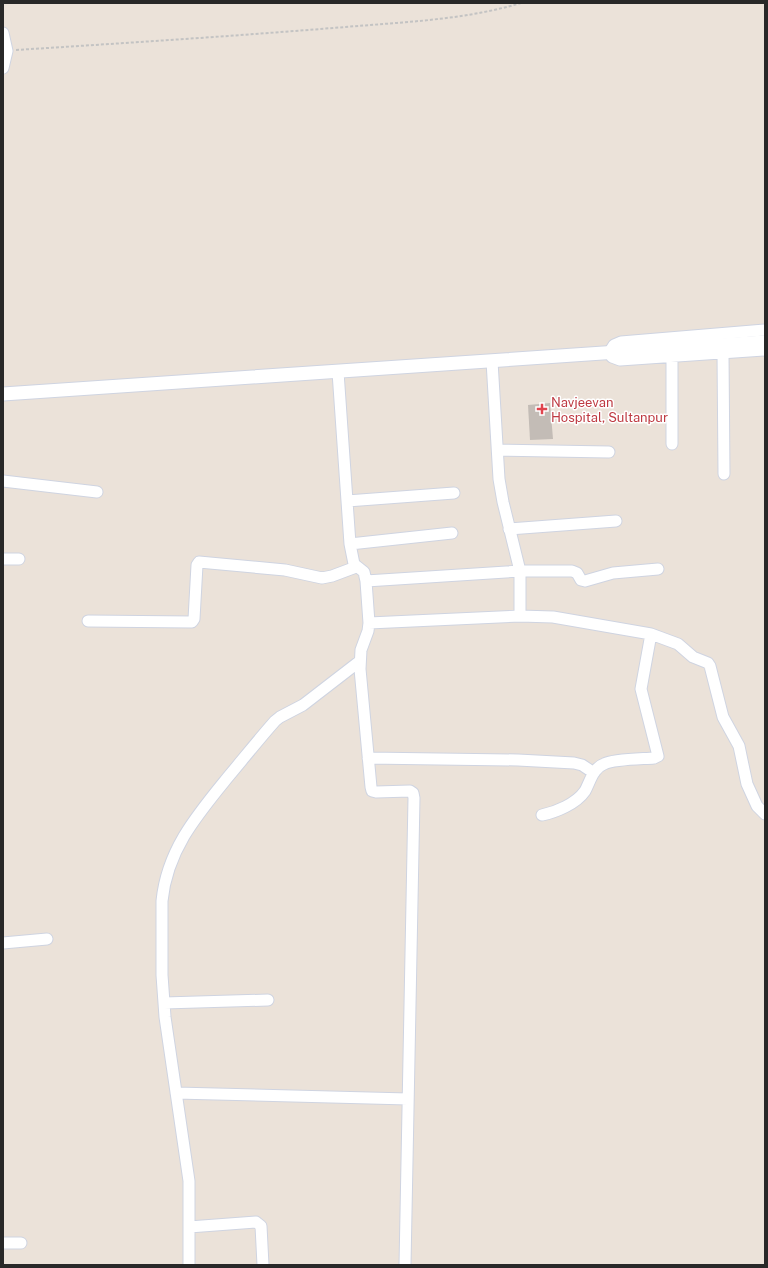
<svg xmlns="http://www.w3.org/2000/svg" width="768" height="1268" font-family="'Public Sans',sans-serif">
<rect width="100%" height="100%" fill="#ebe2d9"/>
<path fill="#c3bcb6" d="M550 403 553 439 530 440 528 405Z"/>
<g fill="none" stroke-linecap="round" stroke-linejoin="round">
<defs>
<path id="minor" d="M3 33 7 51 3 68
M765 330 621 342 614 345 609 353 612 357 620 360 765 350
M723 353 724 474
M492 361 499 479 503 502 520 571V616
M338 372 350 544 354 564 364 572 366 581 369 623 368 631 361 650 360 669 371 787 372 791 376 792 410 791 413 793 414 798 405 1265
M672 444V356
M498 450 609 452
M3 481 97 492
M347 501 454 493
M509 529 616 521
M350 544 452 533
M3 559H19
M366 581 520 571H572L577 573 581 580 585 581 613 573 658 569
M88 621 192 622 194 619 197 565 199 562 285 570 322 578 332 576 356 567
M369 623 520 616 553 617 651 634 678 644 693 657 708 663 710 666 723 717 739 746 747 784 757 806 765 814
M368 758 518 760 574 763 582 765 594 773
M542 815C556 812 576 804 585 791 590 782 593 768 604 764 614 759 642 759 654 758L658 756 641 689 651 634
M3 943 47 939
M164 1003 268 1000
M176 1093 408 1099
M189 1227 256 1222 261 1226 263 1265
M3 1243H21
M189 1265V1181L165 1017 162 975V901C167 850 197 815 228 777 244 758 259 739 275 721L280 717 303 705 360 661"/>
<path id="tertiary" d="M3 394 765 342"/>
</defs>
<use href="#minor" stroke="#cfd4e1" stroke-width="13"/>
<use href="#tertiary" stroke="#cfd4e1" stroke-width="15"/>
<path stroke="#c3c3c3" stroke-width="2" stroke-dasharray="3 2" stroke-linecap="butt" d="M16 50C126 43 236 36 345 27 404 22 464 20 521 3"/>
<use href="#minor" stroke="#fff" stroke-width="11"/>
<use href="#tertiary" stroke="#fff" stroke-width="13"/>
</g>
<path fill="#e0444e" stroke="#fff" stroke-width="1.5" d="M540 403h4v4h4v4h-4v4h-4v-4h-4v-4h4z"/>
<g text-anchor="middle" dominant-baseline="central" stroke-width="3" stroke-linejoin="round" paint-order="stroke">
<g font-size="13" fill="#be3a42" stroke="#fff" text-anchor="start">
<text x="551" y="402">Navjeevan<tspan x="551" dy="15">Hospital, Sultanpur</tspan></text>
</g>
</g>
<rect width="768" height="1268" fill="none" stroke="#282828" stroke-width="8"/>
</svg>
